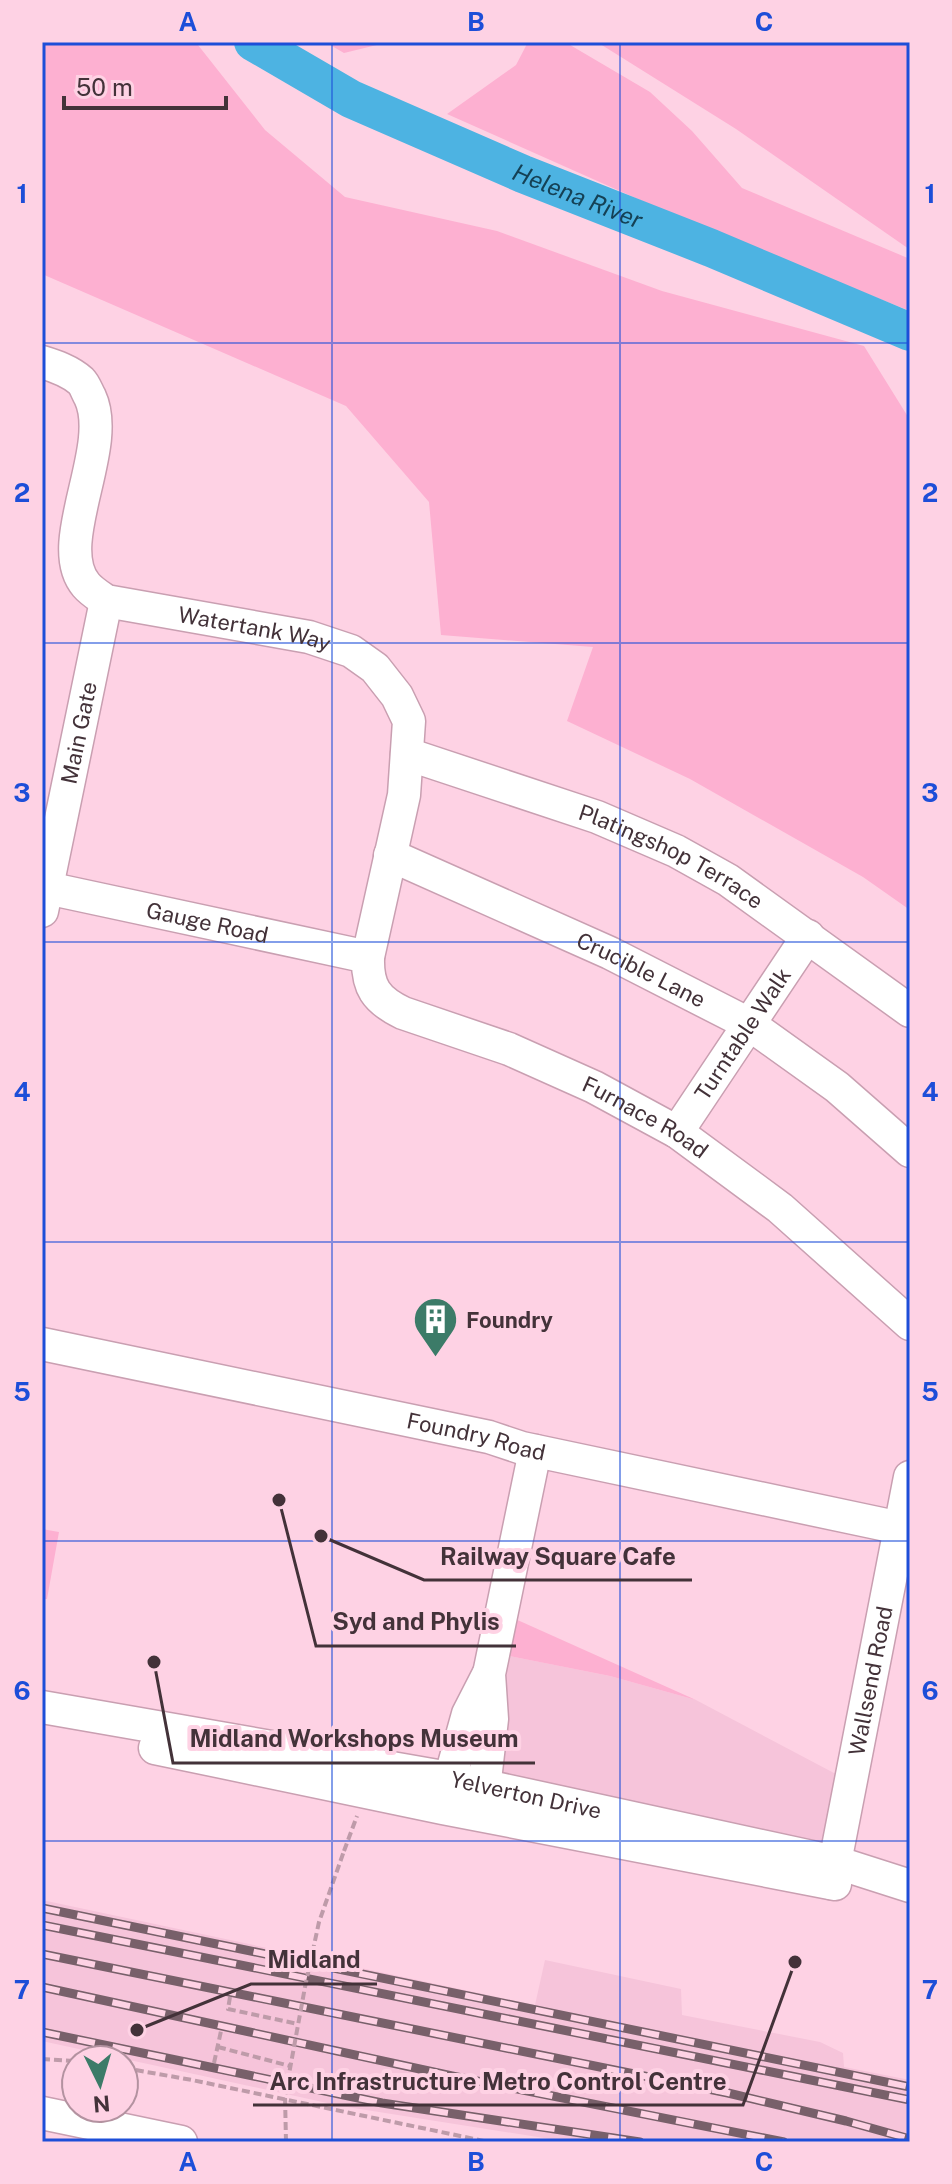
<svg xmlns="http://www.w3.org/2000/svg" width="952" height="2184" font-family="'Public Sans',sans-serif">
<rect width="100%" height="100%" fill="#fed2e4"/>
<path fill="#f6c4da" d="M494 1653 610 1676 696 1700 851 1782 835 1862 484 1786Z
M42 1900 535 2005 545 1960 681 1989 682 2015 820 2042 843 2053 844 2067 910 2080V2142H569L341 2106 42 2041Z"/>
<path fill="#fdb0d1" d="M42 42H180L198 45 265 130 345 197 497 231 662 291 864 346 910 420V910L863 877 690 779 567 721 593 647 441 635 429 502 346 406 42 274Z
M325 42H389L344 53Z
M528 42H565L650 92 692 131 742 188 910 259V311L703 228 447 114 516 65Z
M597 42H910V248L909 249 736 129Z
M42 1529 59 1532 47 1599H42Z
M502 1613 696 1700 610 1676 494 1653Z"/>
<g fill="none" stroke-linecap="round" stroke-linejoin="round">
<path stroke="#4db3e2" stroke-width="38" id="s1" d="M253 42 351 99 523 174 711 248 910 332"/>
<defs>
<g id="minor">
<path id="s2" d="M42 362C55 366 70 371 81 381 85 385 87 392 90 397 114 448 51 544 86 585 91 591 99 596 106 601L309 637 351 651 375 668 397 696 409 721 404 795 368 957C367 987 376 1000 403 1013L509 1049 594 1087 677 1132 780 1208 910 1324"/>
<path id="s3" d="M407 754 597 817 676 851 728 880 910 1011"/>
<path id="s4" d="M390 855 610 953 749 1024 837 1087 910 1151"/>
<path id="s5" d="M47 888 368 957"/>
<path id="s6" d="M42 911 106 601"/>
<path id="s7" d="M677 1132 808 936"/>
<path id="s8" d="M42 1344 489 1437 522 1448 910 1530"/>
<path id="s9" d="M42 1707 449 1778 835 1862 910 1886"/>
<path d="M155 1748 443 1808 835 1884"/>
<path d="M445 1797 468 1714 488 1675"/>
<path d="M482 1806 492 1719 489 1674 535 1451"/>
<path id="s10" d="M831 1883 910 1477"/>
<path d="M42 2113 181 2142"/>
</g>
</defs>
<use href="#minor" stroke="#c99fb1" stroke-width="35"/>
<path stroke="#be9ba9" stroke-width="4" stroke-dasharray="8 4" stroke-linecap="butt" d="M344 1851 357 1816
M230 1997 228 2009 298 2024
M218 2047 290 2066
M42 2059 76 2061
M214 2063 221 2031
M124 2068 192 2080 489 2142"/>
<use href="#minor" stroke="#fff" stroke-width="32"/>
<defs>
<path id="rail" d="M42 1908 910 2087
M42 1925 910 2100
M42 1954 728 2093 846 2121 910 2139
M42 1987 452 2076 784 2142
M42 2032 382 2103 640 2142"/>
</defs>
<use href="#rail" stroke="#78606a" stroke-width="9"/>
<use href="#rail" stroke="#fed2e4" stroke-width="6" stroke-dasharray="18" stroke-linecap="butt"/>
<path stroke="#be9ba9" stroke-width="4" stroke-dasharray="8 4" stroke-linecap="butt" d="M286 2142 285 2096 305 1987 319 1922 344 1851"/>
</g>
<path fill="none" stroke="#1d4ed8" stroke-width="2" stroke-opacity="0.55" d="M332 42V2142M620 42V2142M42 343H910M42 643H910M42 942H910M42 1242H910M42 1541H910M42 1841H910"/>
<defs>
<symbol id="building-pin" viewBox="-11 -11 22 30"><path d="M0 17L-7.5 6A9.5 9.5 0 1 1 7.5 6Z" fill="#3c7b68" stroke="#fed2e4"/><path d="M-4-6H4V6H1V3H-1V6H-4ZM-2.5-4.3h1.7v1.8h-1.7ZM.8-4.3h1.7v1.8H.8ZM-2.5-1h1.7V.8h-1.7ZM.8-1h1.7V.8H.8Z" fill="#fff"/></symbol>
</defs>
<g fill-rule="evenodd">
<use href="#building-pin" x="410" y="1294" width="51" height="69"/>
</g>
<g text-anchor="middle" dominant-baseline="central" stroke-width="8" stroke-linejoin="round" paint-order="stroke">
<g font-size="22" fill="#433239" stroke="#fed2e4">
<text stroke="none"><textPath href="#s2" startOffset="432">Watertank Way</textPath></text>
<text stroke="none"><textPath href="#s6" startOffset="182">Main Gate</textPath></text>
<text stroke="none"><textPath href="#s3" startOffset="284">Platingshop Terrace</textPath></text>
<text stroke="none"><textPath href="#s5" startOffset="164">Gauge Road</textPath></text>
<text stroke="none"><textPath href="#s4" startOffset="276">Crucible Lane</textPath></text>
<text stroke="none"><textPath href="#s7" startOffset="118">Turntable Walk</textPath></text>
<text stroke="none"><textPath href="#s2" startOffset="1200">Furnace Road</textPath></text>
<text stroke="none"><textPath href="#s8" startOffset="444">Foundry Road</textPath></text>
<text stroke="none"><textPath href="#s10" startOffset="206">Wallsend Road</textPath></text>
<text stroke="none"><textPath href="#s9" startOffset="492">Yelverton Drive</textPath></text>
</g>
<g font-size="22" font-weight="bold" fill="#433239" stroke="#fed2e4" text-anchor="start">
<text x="466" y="1320">Foundry</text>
</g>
<g font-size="24" font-style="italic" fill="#154155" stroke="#fed2e4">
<text stroke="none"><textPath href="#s1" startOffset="360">Helena River</textPath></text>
</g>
</g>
<path fill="none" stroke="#433239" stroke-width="3" d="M321 1536L424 1580H692M279 1500L316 1646H516M154 1662L173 1763H535M137 2030L251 1984H377M795 1962L743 2105H253"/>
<g fill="#433239" stroke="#fed2e4" stroke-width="3">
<circle cx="321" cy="1536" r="8"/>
<circle cx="279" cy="1500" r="8"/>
<circle cx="154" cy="1662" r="8"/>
<circle cx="137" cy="2030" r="8"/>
<circle cx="795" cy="1962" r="8"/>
</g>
<g font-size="24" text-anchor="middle" font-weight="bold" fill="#433239" stroke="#fed2e4" stroke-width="8" stroke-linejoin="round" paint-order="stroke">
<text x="558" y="1565">Railway Square Cafe</text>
<text x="416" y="1630">Syd and Phylis</text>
<text x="354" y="1747">Midland Workshops Museum</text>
<text x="314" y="1968">Midland</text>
<text x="498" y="2090">Arc Infrastructure Metro Control Centre</text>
</g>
<rect width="952" height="2184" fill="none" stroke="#fed2e4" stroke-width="88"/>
<g transform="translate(100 2084) rotate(175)"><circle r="38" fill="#fed2e4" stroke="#b392a0" stroke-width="2"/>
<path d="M0-6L14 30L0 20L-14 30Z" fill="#3c7b68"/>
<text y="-12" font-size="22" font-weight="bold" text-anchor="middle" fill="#433239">N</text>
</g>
<path d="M64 96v12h162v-12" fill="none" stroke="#433239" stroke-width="4"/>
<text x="76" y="96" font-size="24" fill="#433239" stroke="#fed2e4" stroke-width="6" paint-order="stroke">50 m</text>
<rect x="44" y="44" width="864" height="2096" fill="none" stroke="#1d4ed8" stroke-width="3"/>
<g font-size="26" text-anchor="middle" font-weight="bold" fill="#1d4ed8">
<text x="188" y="31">A</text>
<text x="476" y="31">B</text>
<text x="764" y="31">C</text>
<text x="22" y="203">1</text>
<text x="930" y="203">1</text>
<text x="22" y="502">2</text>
<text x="930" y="502">2</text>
<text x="22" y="802">3</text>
<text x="930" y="802">3</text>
<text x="22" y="1101">4</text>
<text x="930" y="1101">4</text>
<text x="22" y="1401">5</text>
<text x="930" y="1401">5</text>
<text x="22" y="1700">6</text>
<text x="930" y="1700">6</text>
<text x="22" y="1999">7</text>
<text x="930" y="1999">7</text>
<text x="188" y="2171">A</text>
<text x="476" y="2171">B</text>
<text x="764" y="2171">C</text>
</g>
</svg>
